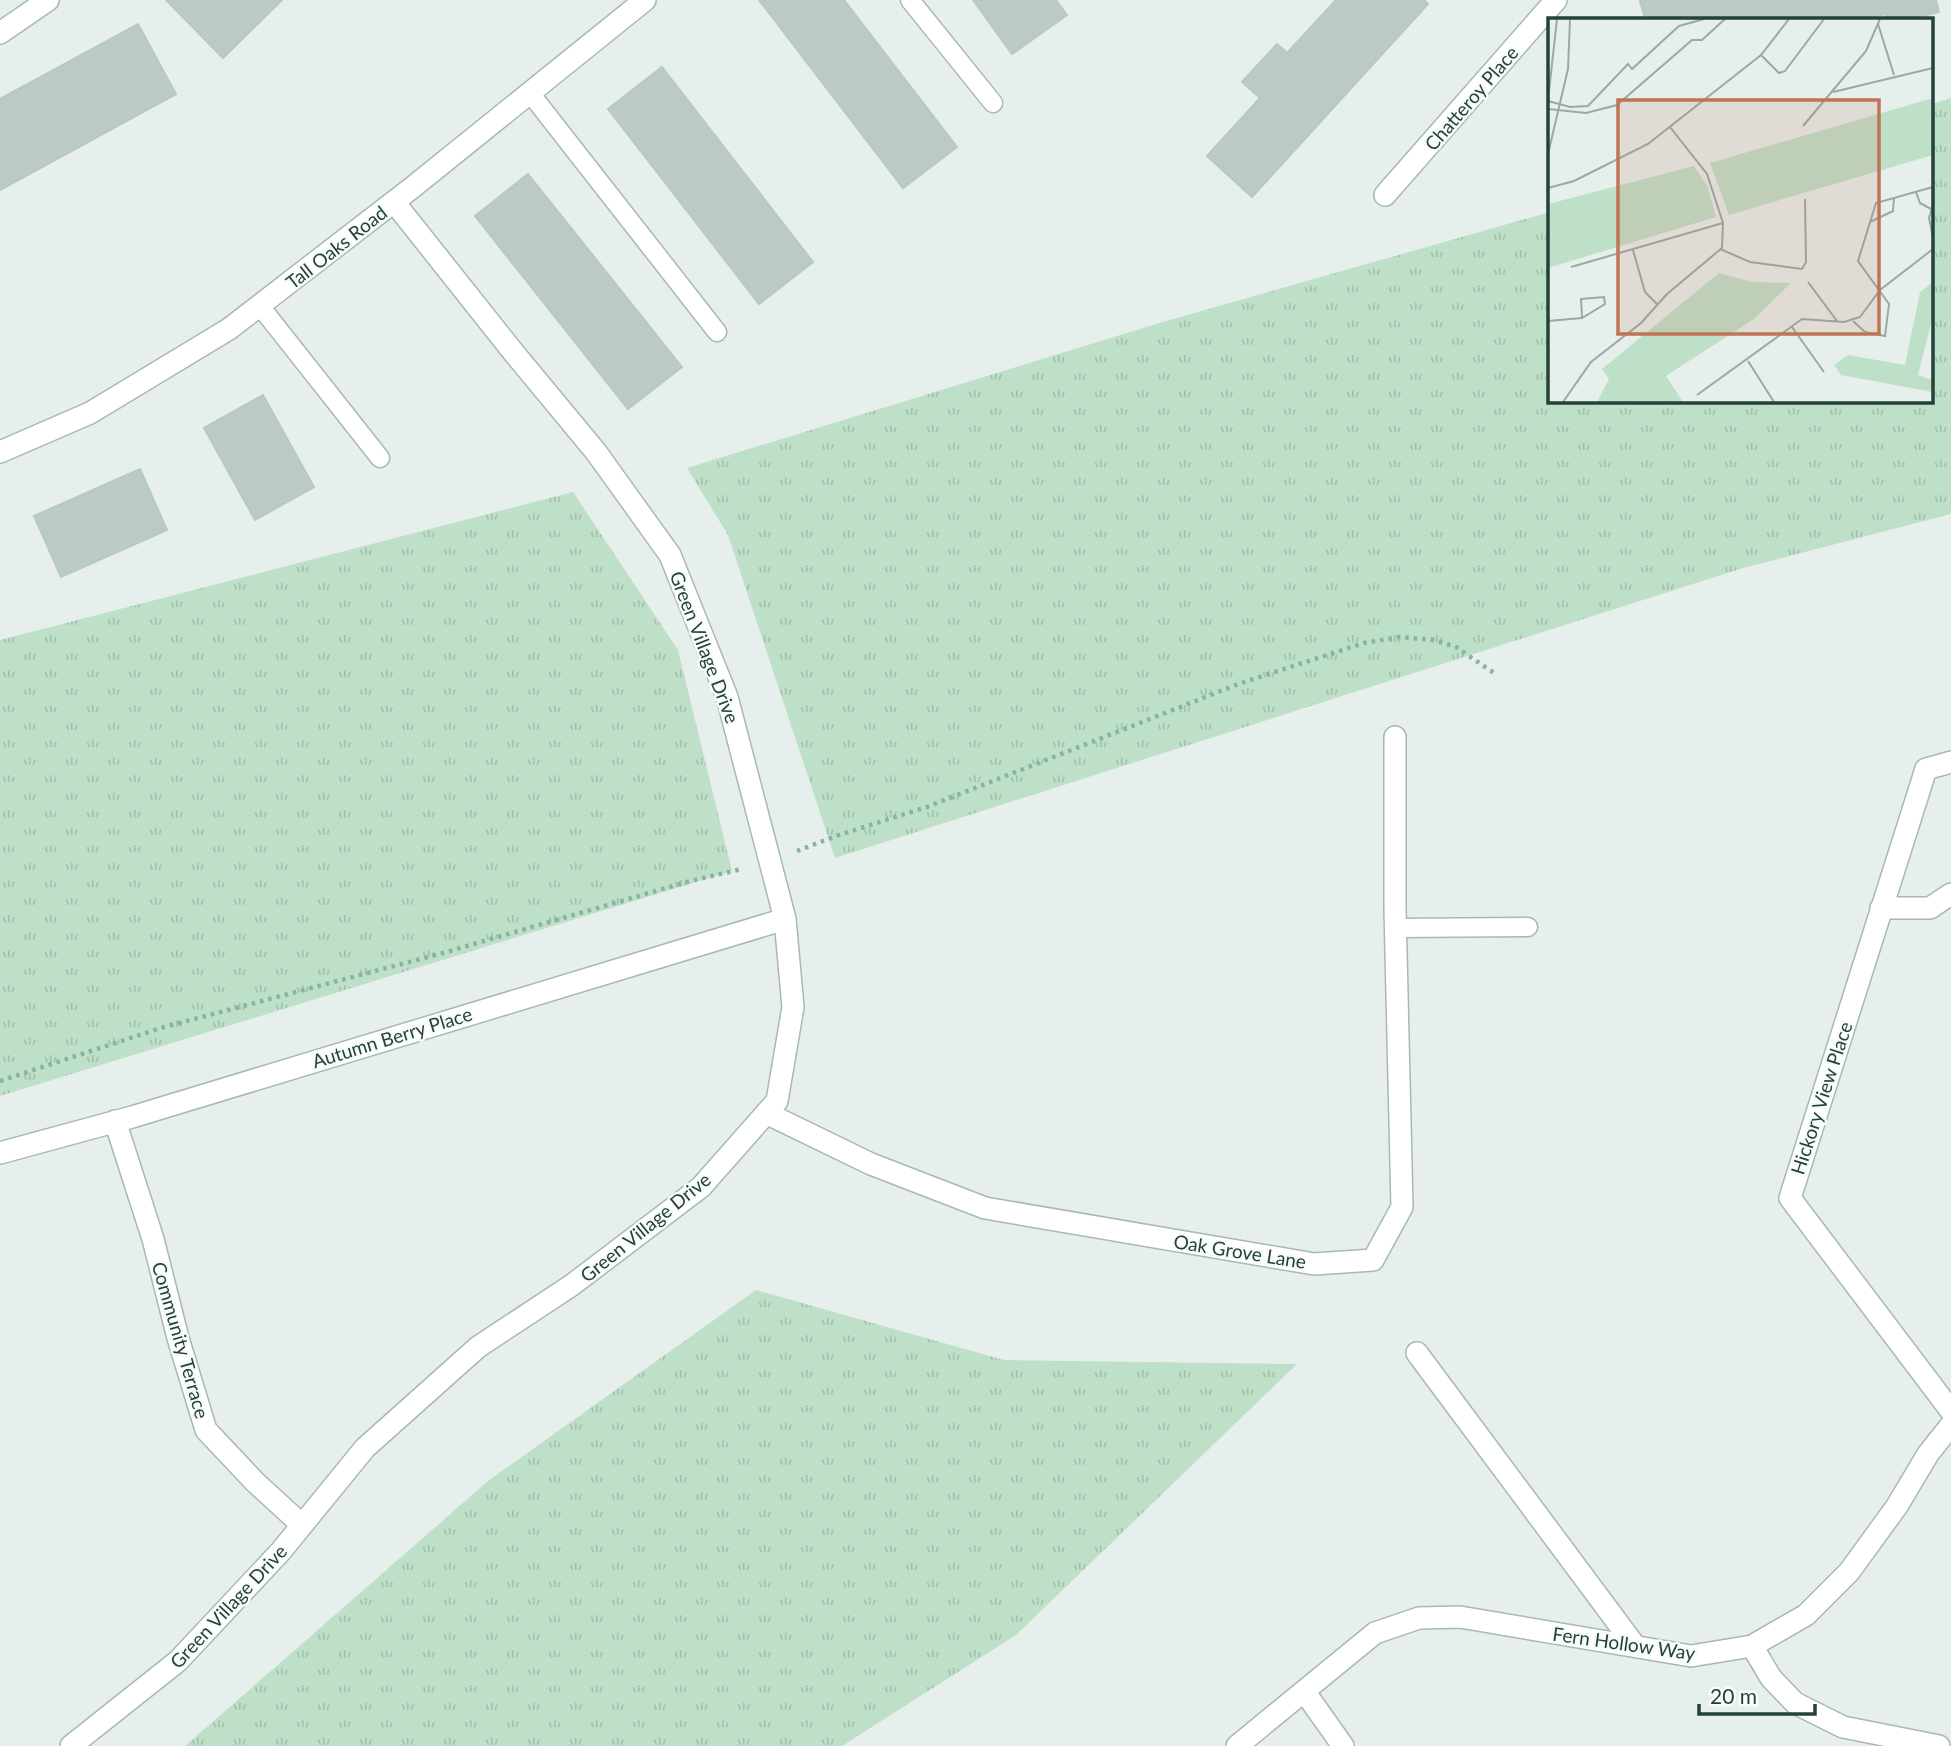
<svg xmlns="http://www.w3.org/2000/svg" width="1951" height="1746" font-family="Lato,sans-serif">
<defs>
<pattern id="grass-tufts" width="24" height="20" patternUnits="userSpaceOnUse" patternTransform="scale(1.75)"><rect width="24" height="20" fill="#bfe0c8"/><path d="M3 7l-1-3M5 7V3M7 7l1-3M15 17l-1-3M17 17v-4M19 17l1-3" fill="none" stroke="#a4c1ad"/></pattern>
</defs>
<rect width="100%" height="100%" fill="#e6efeb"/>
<path fill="url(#grass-tufts)" d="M1951 98V514L1743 568 835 858 728 535 687 468 1166 321 1550 212V401H1932V104Z
M573 492 678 650 732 871 0 1096V640Z
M756 1290 1004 1360 1297 1364 1016 1635 842 1746H185L488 1481Z"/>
<path fill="#bbcac4" stroke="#b8c9c2" stroke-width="2" d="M166 0H282L223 58Z
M759 0H844L957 147 903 188Z
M973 0H1056L1067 15 1012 54Z
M1336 0H1424L1428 4 1252 197 1207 156 1260 98 1242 82 1277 44 1287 53Z
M1647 0H1936L1939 12 1910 19H1887L1885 14 1865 19H1645L1640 1Z
M138 24 176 94 0 190V99Z
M662 67 813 262 759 304 608 109Z
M528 174 682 367 628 409 475 216Z
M263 395 314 487 255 520 204 428Z
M140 469 167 530 61 577 34 516Z"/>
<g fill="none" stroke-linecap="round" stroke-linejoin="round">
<defs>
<path id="lane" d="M910 0 993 103
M530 93 717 332
M260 306 380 458
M1396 928 1528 927"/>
<path id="street" d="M0 33 48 0
M1385 195 1556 0
M0 452 90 413 229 329 413 187 645 0
M1951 762 1926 769 1790 1198 1951 1411
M1881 908H1930L1951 894
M766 1113 871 1164 985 1208 1314 1264 1373 1260 1402 1207 1395 909V737
M115 1121 153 1239 178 1338 206 1430 255 1482 302 1525
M0 1153 132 1117 785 919
M1417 1353 1635 1646
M1752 1646 1771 1678 1795 1703 1843 1727 1939 1746
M1304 1691 1343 1746
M71 1746 178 1661 281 1551 365 1448 478 1347 572 1285 701 1187 777 1101 793 1007 785 919 727 697 670 555 596 452 514 353 394 202
M1237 1746 1375 1633 1419 1618 1460 1617 1691 1656 1752 1646 1806 1615 1849 1572 1897 1506 1928 1454 1951 1425"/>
</defs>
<use href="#lane" stroke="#a8b8b2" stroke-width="21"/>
<use href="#street" stroke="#a8b8b2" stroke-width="24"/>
<path stroke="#86b3a5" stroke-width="4.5" stroke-dasharray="3.5 5" stroke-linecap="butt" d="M797 851 839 835 927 807 1241 683 1364 643 1399 637 1434 640 1456 647 1497 675
M0 1081 164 1027 443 953 690 881 742 869"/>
<use href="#lane" stroke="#fff" stroke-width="18"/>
<use href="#street" stroke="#fff" stroke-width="21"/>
</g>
<g text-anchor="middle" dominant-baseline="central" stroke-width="5" stroke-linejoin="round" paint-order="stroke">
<g font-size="19" fill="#24423a" stroke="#f7fbf9">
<text transform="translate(1471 98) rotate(-49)">Chatteroy Place</text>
<text transform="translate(336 247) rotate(-38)">Tall Oaks Road</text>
<text transform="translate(705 647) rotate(69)">Green Village Drive</text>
<text transform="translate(392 1037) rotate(-17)">Autumn Berry Place</text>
<text transform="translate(1821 1098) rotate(-72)">Hickory View Place</text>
<text transform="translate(645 1227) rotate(-39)">Green Village Drive</text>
<text transform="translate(1240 1251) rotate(9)">Oak Grove Lane</text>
<text transform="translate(181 1340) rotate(74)">Community Terrace</text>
<text transform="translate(228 1606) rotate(-47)">Green Village Drive</text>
<text transform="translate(1624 1643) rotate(8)">Fern Hollow Way</text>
</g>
</g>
<g transform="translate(1548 18)">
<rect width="385" height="385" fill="#e6efeb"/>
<path d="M385 80V137L181 197 162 145ZM146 148 160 169 168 199 0 250V186ZM171 255 204 264 243 265 206 301 141 343 123 332 69 384H49L61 361 54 351Z" fill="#bfe0c8"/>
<path d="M385 264V298L370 357 385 362V374L293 357 286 347 300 337 357 347 372 274ZM123 332 141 343 118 358 135 384H69L72 363Z" fill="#bfe0c8"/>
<path fill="none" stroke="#98aaa4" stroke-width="2" d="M330 6 346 57M213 37 231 55 237 53 276 1M285 74 385 50M0 82 9 1M0 83 22 89 40 88 80 46 84 51 131 8 156 1M0 91 38 95 69 87 144 22H154L177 1M255 108 318 33 332 1M0 136 20 51 22 1M0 170 26 163 100 126 213 37 241 1M368 174 372 185 383 191M385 187 381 200 385 219M322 204 345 193 346 180M172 231 202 244 254 251 258 244 257 181M85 232 97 274 110 287M23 249 175 205M260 264 289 303M0 303 34 300 57 286 56 279 33 281 34 300M305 303 317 314 337 318 341 286 310 243 328 185 385 169M244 309 276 354M200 343 226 384M149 377 254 301 296 304 312 299 332 272 385 231M15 384 43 344 93 305 119 276 174 230 175 205 159 156 122 109"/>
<path fill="#c07456" fill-opacity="0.15" stroke="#c07456" stroke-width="3.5" d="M70 82H331V316H70Z"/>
<rect width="385" height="385" fill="none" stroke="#24423a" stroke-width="3.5"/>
</g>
<path d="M1699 1704v10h116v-10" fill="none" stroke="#24423a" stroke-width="3.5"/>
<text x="1710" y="1704" font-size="21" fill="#24423a" stroke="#f7fbf9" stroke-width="5" paint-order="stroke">20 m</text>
</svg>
